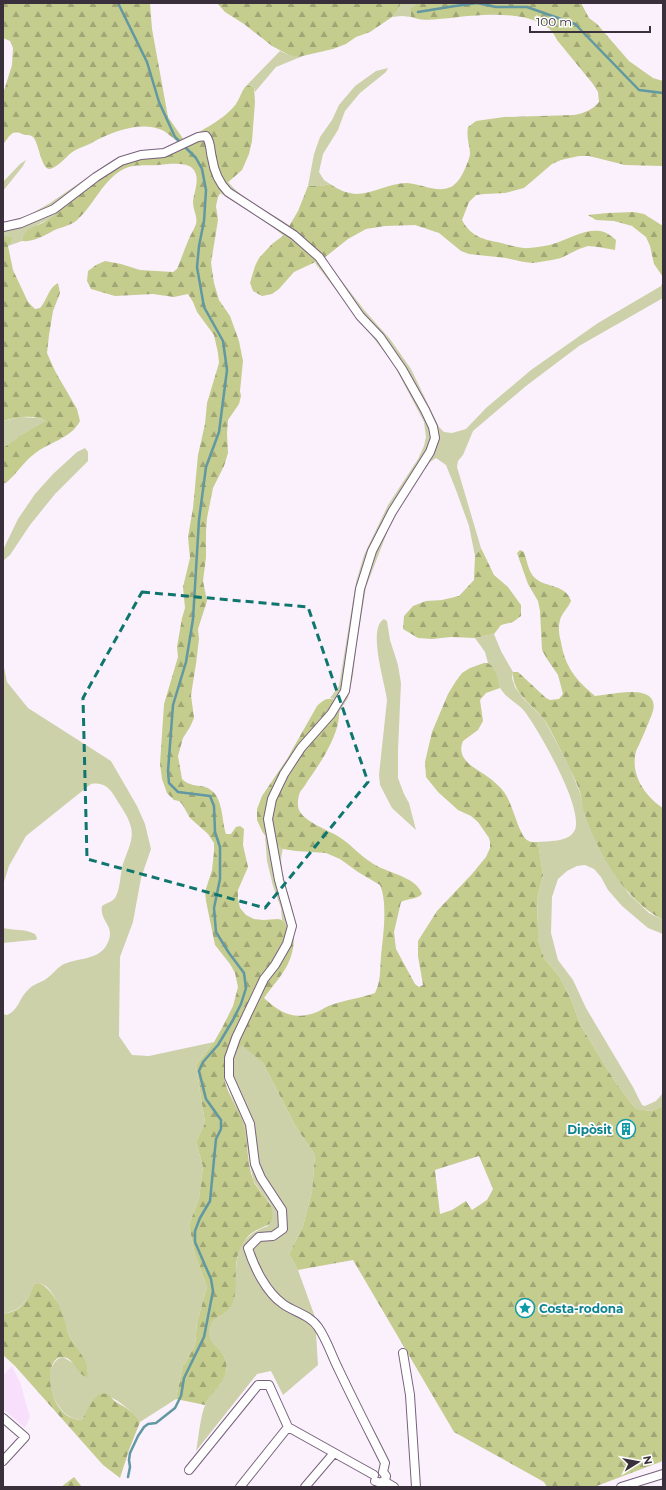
<svg xmlns="http://www.w3.org/2000/svg" width="666" height="1490" font-family="Montserrat,sans-serif">
<defs>
<pattern id="forest-firs" width="22" height="20" patternUnits="userSpaceOnUse"><rect width="22" height="20" fill="#c4cc8e"/><path d="M5 1l3.5 6h-7zM16 11l3.5 6h-7z" fill="#a0a675"/></pattern>
</defs>
<rect width="100%" height="100%" fill="#fbf1fd"/>
<path fill="#f8e0fd" d="M12 1366 20 1382 30 1417 25 1428 3 1409V1376Z"/>
<path fill="#ccd1aa" d="M401 3H417L411 8V17L402 16 392 17 398 10Z
M280 51 289 55 303 56 276 67 255 92 254 87 250 85 245 87Z
M388 68 386 72 360 93 345 111 338 130 323 154 319 172 324 180 330 184 321 186H308L314 154 320 137 332 120 339 105 355 86 376 71Z
M178 150 170 156 150 157 131 161 58 210 52 218 39 224 23 236 22 241 8 246 3 237V223L29 215 50 203 113 160C133 150 156 151 178 150Z
M26 160 23 166 3 191V182L20 164Z
M228 182C244 201 269 211 290 226L284 236 265 221 220 193Z
M324 258 365 311 390 339 411 369 439 427 444 432 452 433 466 429 486 408 531 370 598 323 661 286 663 280V298L579 346 526 386 473 431 463 455 458 461 457 467 481 548 475 556 469 526 456 490 446 465 436 458 430 462 410 490 390 525 366 587 356 648 353 675 348 698 339 712V707L334 699 330 698 339 686 356 582 364 555 388 505 418 459 424 446 426 437 424 422 393 363 315 263Z
M20 417 38 418 47 421 22 434 3 448V421Z
M85 448 88 452V461L55 494 30 525 10 555 3 561V550L18 519 35 494 53 474 77 452Z
M384 619 387 621 390 640 398 665 401 683 398 750V778L404 794 409 803 416 830 392 808 380 785 379 775 387 700C385 683 367 628 384 619Z
M494 634 501 651 513 672 512 678 515 687 523 698 544 719 570 768 580 793 585 815 610 866 629 894 649 913 663 920V934L648 928 622 906 608 890 601 877 594 869 585 865 577 866 567 871 558 879 552 897 551 933 558 960 573 980 586 1008 633 1087 642 1105 645 1106 656 1101 663 1093V1106L651 1111 637 1109 631 1103 614 1080 581 1026 570 997 559 976 544 958 538 939V930L537 899 543 875 538 842C549 841 566 842 573 833 589 816 538 729 525 712 519 704 509 700 503 692 495 683 499 670 488 663L485 652 475 638Z
M3 662 7 682 28 708 111 761 137 806 145 824 151 849 141 878 133 922 120 957 119 1036 132 1055 149 1056 214 1042 196 1065 205 1123 196 1142 203 1167 199 1198 189 1225 195 1255 207 1287 197 1322 195 1345 182 1369 176 1399 140 1422C132 1411 115 1396 101 1394L91 1404 82 1420C51 1420 38 1363 63 1357L88 1372C86 1359 77 1351 71 1339 64 1326 55 1277 34 1284 28 1302 21 1310 3 1314V1014L7 1015C19 1010 19 998 28 990 33 984 40 983 46 979 52 975 56 969 62 965 76 958 98 960 106 946 118 926 99 923 102 906 106 903 112 902 115 898 120 890 120 877 122 868 125 853 136 840 130 824 127 814 120 806 115 797 109 787 103 782 91 784L26 836 9 866 3 885Z
M265 836 268 840 283 849C276 871 291 895 294 917 294 923 294 930 294 936L282 920 281 908 273 886 267 861Z
M3 928C15 931 23 928 35 934L37 938 36 940H33L3 943Z
M242 1044 263 1063 296 1127 315 1155 312 1191 303 1226 289 1254 298 1270 315 1317 318 1365 283 1395 271 1371 257 1374 196 1451C199 1437 200 1415 206 1403 211 1391 223 1384 226 1372 231 1351 210 1349 208 1335 206 1316 224 1317 231 1305 234 1299 235 1291 235 1284 237 1255 236 1237 268 1226L270 1203 258 1188 253 1180 243 1124 232 1098 224 1075 226 1065Z"/>
<path fill="url(#forest-firs)" fill-rule="evenodd" d="M3 3H150L152 29 168 117 184 140C201 131 225 119 236 104 240 98 241 92 245 87L250 85 254 87 255 102 252 141 249 154 242 170 225 185 218 197 216 206 218 220 211 263 214 283 219 300 230 316 239 341 243 361 240 391 241 396 239 404 228 420 227 433 228 453 224 466 213 488 207 518 206 532V557L203 581 207 601 198 629 199 639 196 664 191 695 194 718 190 727 183 738 178 756 182 779C189 786 197 785 205 787 224 793 221 819 226 834H231L236 827 240 826 244 829 243 845 248 867 238 890V899L240 908 246 915 254 919 263 920 278 919 282 920 294 936C294 965 279 977 264 998 280 1013 295 1021 317 1012 322 1010 325 1007 331 1005 345 1000 361 998 375 993 381 981 380 969 381 956 383 937 388 903 380 885L358 872 340 859 326 853 296 851 283 849 268 840 262 831 257 820V809L262 796 287 759 317 706C324 699 330 696 338 702 345 728 321 762 307 782 305 786 302 789 300 792 298 797 297 805 299 810 304 821 325 829 336 835 349 842 359 855 372 863 386 873 416 876 422 894 416 900 408 898 401 902L394 932 396 949 415 984 419 987 423 985 418 956V941L437 911 472 874 486 857 490 848V842L489 838 478 822 471 816 458 810 438 792 426 777 425 762 432 732 448 694 456 681 462 673 470 668 484 663H488L492 666 496 673 500 688 486 693 480 700 483 721 478 730 463 741C455 760 476 768 488 777 494 781 500 787 504 792 513 804 518 833 527 840 531 843 534 842 538 842L543 875 537 899 538 930V939L544 958 559 976 570 997 581 1026 614 1080 631 1103 637 1109 651 1111 663 1106V1461L594 1487H547L544 1482 454 1432 353 1260 298 1270 289 1254 303 1226 312 1191 315 1155 296 1127 263 1063 242 1045C236 1052 225 1062 224 1073 223 1088 239 1109 243 1123 248 1142 247 1162 253 1180 258 1192 270 1198 272 1211 274 1227 265 1225 255 1231 247 1235 242 1244 239 1252 232 1269 240 1290 231 1306 224 1318 210 1314 209 1332 208 1348 231 1350 226 1372 223 1385 210 1393 205 1405L176 1399 182 1369 195 1345 197 1322 207 1287 195 1255 189 1225 199 1198 203 1167 196 1142 205 1123 196 1065 214 1042 222 1028 233 1006 238 987 235 973 230 964 215 945 206 901 205 892 212 870 214 852V843L208 834 190 818 182 804 179 801 174 800 167 793 162 779 160 764 164 704 178 657 177 647 182 618 185 608 183 587 190 558 188 537 193 508 198 455 205 424 207 403 219 363 218 353 214 335 197 312 193 302 188 294 174 297 153 294 115 296 91 289 87 281 88 271 96 265 105 261 121 264 140 270 173 272 177 269C181 260 184 250 188 241 190 235 194 230 196 224 198 217 193 210 193 203 193 193 202 177 192 168 186 162 167 164 159 165 149 166 136 164 126 168 103 178 94 206 76 221 68 227 59 227 51 232 42 237 32 242 22 241 23 228 37 227 46 221 52 218 55 215 58 210 80 193 102 172 129 162 143 157 169 160 178 150L179 143C174 139 168 133 162 130 141 121 114 131 95 141 87 146 79 147 71 153 66 157 56 169 49 169 41 168 39 143 33 137 31 135 28 135 25 135 21 134 17 131 13 133 9 135 6 141 3 144V94L12 65 13 48 10 41 3 38ZM479 1156 493 1189 487 1200 472 1210 466 1201 452 1210 440 1214 435 1170Z
M217 3H401L398 10 392 17 370 32 356 37 346 44 333 49 298 57 289 55 272 46 244 24 225 12Z
M417 3H581L589 18 597 24 629 61 653 78 663 81V166L625 165 589 156H579L561 160 552 164 524 188 505 193 485 194 476 195 469 202 462 220C470 235 481 239 497 242 507 244 519 249 529 248 538 247 548 246 556 243 570 238 585 229 600 231 607 232 611 236 616 240L615 250 598 247 588 246 579 249 561 258 552 260 533 263 524 262 506 258 469 254 461 251 439 233 415 225 385 226 366 229 348 239 324 258 294 272 279 289 272 294 262 296 253 291 250 283 255 266 259 258 272 244 284 235 298 211 308 186H321L330 184C339 190 346 193 356 194 373 194 389 183 407 183 423 184 444 197 457 182 462 177 469 161 470 154 470 145 466 138 468 127L476 121 504 117 574 115C585 113 592 110 599 102L598 92 593 84 557 40C554 34 551 29 545 26 523 10 476 15 451 18 436 19 425 22 411 17V8Z
M634 212 644 214 663 226V277L654 264 650 246 646 237 632 226 614 221 596 220 588 215 607 213Z
M5 236 13 238 8 246 13 270 28 302 35 309 40 308C47 301 48 288 58 283L60 293 53 311 49 335 47 353 55 371 77 409 80 421C71 439 48 442 33 455 24 462 16 474 7 482L3 484V448L22 434 46 421C33 414 18 417 3 421V237Z
M481 548 494 575 508 587 521 605V616L513 622 501 625 494 634 475 638 451 637 432 639 418 638 403 629 404 616 413 606 426 601 442 600 459 596 474 580 475 556Z
M520 550 524 552C527 560 528 572 535 578 546 588 566 584 571 601 568 608 562 613 560 620 558 627 559 635 561 642 565 667 576 680 595 696 600 695 605 695 610 694 623 692 659 686 653 711 650 720 643 736 639 745 637 749 635 752 635 757 632 777 646 797 663 808V920C624 899 600 856 585 815 582 808 582 799 580 792 573 773 563 755 554 737 550 730 547 722 541 716 530 703 512 692 513 672H518L546 698 550 700 559 699 563 694 558 675 547 659 542 650 540 611 538 601 528 584 517 553Z
M38 1283C49 1285 60 1305 63 1316 66 1323 67 1332 71 1339 78 1352 91 1362 87 1377 75 1374 75 1357 62 1357 41 1358 48 1421 82 1420 87 1412 94 1390 107 1394 111 1395 112 1400 116 1402 127 1408 133 1412 140 1422L129 1450 120 1478 103 1465 15 1366 3 1355V1314C22 1311 28 1301 34 1284Z
M74 1477 82 1487H61Z"/>
<g fill="none" stroke-linecap="round" stroke-linejoin="round">
<path stroke="#6198a2" stroke-width="2.5" d="M118 3 147 62 159 102 175 137 196 158 202 169 206 190 204 221 199 246 197 267 204 307 223 341 227 370 219 432 206 467 199 520 193 619 186 662 173 705 168 771 169 783 178 792 210 796 214 806 215 832 220 847V879L214 908 216 932 229 953 244 973 246 988 241 1004 233 1020 218 1045 203 1062 199 1071 206 1099 221 1120V1129L216 1139 210 1201 200 1218 195 1231V1242L211 1279 213 1291 204 1337 184 1378 181 1396 175 1408 156 1423 148 1424 144 1427 138 1436 130 1453 129 1460 130 1467 128 1477
M418 12 455 6 477 3 496 7H527L575 24 639 90 663 93"/>
<defs>
<path id="street" d="M3 227 21 223 54 209 96 177 121 161 141 155 164 153 198 137 206 136C211 142 210 151 212 158 214 171 219 183 228 192L294 235 319 257 360 316 380 337 402 369 425 410 433 427 435 438 430 452 392 512 372 551 360 589 345 691 331 714 301 748 284 774 272 799 268 819 279 880 292 926 287 944 275 965 264 979 236 1038 229 1058V1077L250 1124 255 1164 261 1178 282 1210 283 1229 273 1236 259 1237 248 1248C254 1267 266 1292 283 1304 294 1312 310 1315 318 1327 327 1340 331 1354 338 1368 353 1400 369 1431 385 1463L383 1472
M403 1353 410 1395 416 1487
M3 1418 25 1437 3 1461
M189 1470 258 1385H269L288 1427 374 1475
M375 1481 381 1483 385 1480 386 1476 383 1472
M384 1481 394 1487
M240 1487 288 1427
M305 1487 334 1453
M621 1487 663 1474"/>
</defs>
<use href="#street" stroke="#77617b" stroke-width="10"/>
<use href="#street" stroke="#fff" stroke-width="8"/>
</g>
<path fill="none" stroke="#0f766e" stroke-width="3" stroke-dasharray="8 5" stroke-linejoin="round" d="M142 592 308 607 368 782 265 908 87 859 83 698Z"/>
<defs>
<symbol id="building-ring" viewBox="-11 -11 22 22"><circle r="9.5" fill="#fff" stroke="#0f9aa8" stroke-width="1.5"/><path d="M-4-6H4V6H1V3H-1V6H-4ZM-2.5-4.3h1.7v1.8h-1.7ZM.8-4.3h1.7v1.8H.8ZM-2.5-1h1.7V.8h-1.7ZM.8-1h1.7V.8H.8Z" fill="#0f9aa8"/></symbol>
<symbol id="sight-ring" viewBox="-11 -11 22 22"><circle r="9.5" fill="#fff" stroke="#0f9aa8" stroke-width="1.5"/><path d="M0-6L1.8-2.2L6-1.7L2.9 1.2L3.7 5.4L0 3.3L-3.7 5.4L-2.9 1.2L-6-1.7L-1.8-2.2Z" fill="#0f9aa8"/></symbol>
</defs>
<g fill-rule="evenodd">
<use href="#building-ring" x="615" y="1118" width="22" height="22"/>
<use href="#sight-ring" x="514" y="1297" width="22" height="22"/>
</g>
<g text-anchor="middle" dominant-baseline="central" stroke-width="3.5" stroke-linejoin="round" paint-order="stroke">
<g font-size="12" font-weight="bold" fill="#0d838f" stroke="#fff" text-anchor="end">
<text x="612" y="1129">Dipòsit</text>
<text x="539" y="1308" text-anchor="start">Costa-rodona</text>
</g>
</g>
<rect width="666" height="1490" fill="none" stroke="#39303b" stroke-width="8"/>
<g transform="translate(638 1462) rotate(79)" stroke="#ffffff" stroke-width="3" paint-order="stroke">
<path d="M0-3L7 15L0 10L-7 15Z" fill="#39303b"/>
<text y="-6" font-size="11" font-weight="bold" text-anchor="middle" fill="#39303b">N</text>
</g>
<path d="M530 26v6h120v-6" fill="none" stroke="#39303b" stroke-width="2"/>
<text x="536" y="26" font-size="12" fill="#39303b" stroke="#ffffff" stroke-width="3" paint-order="stroke">100 m</text>
</svg>
